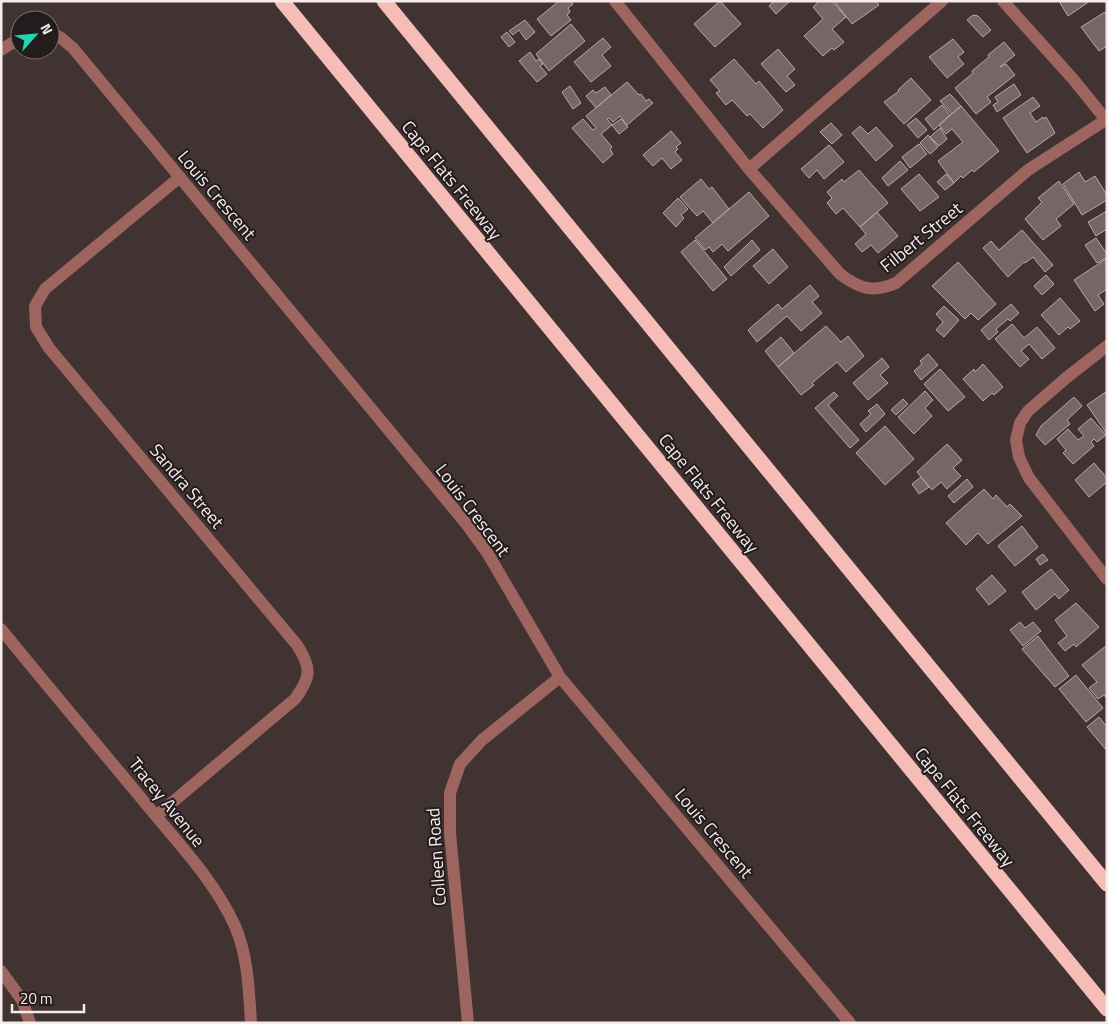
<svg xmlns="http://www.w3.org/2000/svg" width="1108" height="1024" font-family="'Titillium Web',sans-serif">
<rect width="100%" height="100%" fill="#413331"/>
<path fill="#766665" stroke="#baa8a7" d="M559 1H571L573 4 568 8 570 12 567 15 571 20 551 36 537 19Z
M720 1 741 24 715 47 694 24Z
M774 1H790L776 14 769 6Z
M819 1H832L846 17 832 29 844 42 834 50 832 48 823 56 804 36 823 19 813 7Z
M834 1H876L879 5 852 24Z
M1062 1H1090L1068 16 1060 3Z
M1105 12 1107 16V46L1099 51 1081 27Z
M973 15 978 16 991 30 983 37 967 20Z
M525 20 535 32 526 40 519 30 513 35 509 31Z
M571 24 585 41 549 71 536 54Z
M507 32 515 42 509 47 501 37Z
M603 38 611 47 602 55 611 66 591 82 574 62Z
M953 39 964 52 958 57 964 64 947 78 929 57Z
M1004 42 1015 55 1000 67 1006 64 1015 75 987 97 991 102 976 114 955 88 973 73 972 71 989 57 988 55Z
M778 49 795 69 787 76 795 85 786 92 761 64Z
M530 52 536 61 539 59 543 64 540 66 547 74 537 82 519 61Z
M734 59 756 84 759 81 783 110 763 128 750 114 747 116 732 100 726 105 716 93 720 91 710 80Z
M911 78 931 100 904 124 884 102 899 91 898 90Z
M627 82 639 95 641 94 646 101 649 99 653 103 627 125 620 116 613 122 609 118 607 119 612 125 601 134 612 147 610 149 613 154 603 163 572 128 583 119 593 130 596 128 586 116Z
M1014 84 1021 95 997 112 993 105 998 102 995 97Z
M570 86 581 103 573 109 562 92Z
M605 87 611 95 596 108 586 96 593 90 596 93Z
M950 94 961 106 952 114 940 101Z
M1033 97 1040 106 1030 113 1036 122 1043 117 1044 119 1046 117 1055 133 1027 153 1003 118Z
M942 105 950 115 934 130 925 119Z
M961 106 999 151 974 172 972 170 963 178 961 176 954 183 938 161 963 142 952 129 946 134 939 125Z
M916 118 927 130 918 138 907 125Z
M621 119 628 127 619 134 612 125Z
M831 123 842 135 832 144 820 132Z
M860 126 868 134 876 127 893 146 876 161 852 133Z
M940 128 947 139 939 146 930 137Z
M671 131 681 143 676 147 678 149 675 152 682 160 671 169 662 158 653 166 643 155Z
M928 135 938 147 930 154 920 143Z
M919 144 927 154 910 168 902 157Z
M829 145 844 162 824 179 817 170 809 178 801 169Z
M900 161 908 170 888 186 882 178Z
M859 170 888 203 860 227 843 208 836 214 827 203 832 198 827 192 842 179 844 182Z
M1079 172 1085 182 1095 176 1107 195V200L1082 215 1063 184Z
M919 174 939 197 920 211 901 189Z
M946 174 954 183 945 190 937 182Z
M701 179 709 189 712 187 729 209 713 223 703 211 697 216 680 197Z
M1059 181 1074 204 1056 219 1061 226 1043 240 1025 219 1042 202 1038 198Z
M749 192 769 216 728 251 722 244 713 252 709 247 705 250 695 238Z
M678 198 688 209 681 215 684 218 676 227 663 213Z
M1107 211V229L1096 236 1088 222Z
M877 212 898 236 878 253 871 245 862 252 855 244 866 234 860 227Z
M1022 230 1053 265 1045 272 1033 257 1025 263 1024 262 1008 277 983 248 991 241 999 250Z
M1096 238 1107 254V257L1097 263 1085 245Z
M695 240 727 279 713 291 681 252Z
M752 240 760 250 731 276 724 267Z
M773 249 788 267 769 284 753 266Z
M1106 259 1107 289 1098 295 1104 304 1095 311 1074 280Z
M958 262 996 304 978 320 971 313 965 319 932 286Z
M1046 275 1054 284 1042 295 1034 286Z
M810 285 819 296 812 302 822 313 801 331 787 316 757 342 748 330 778 304 782 309Z
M1060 298 1080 321 1070 329 1068 327 1059 335 1041 315Z
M1011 304 1019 313 1010 321 1008 319 996 329 998 332 989 340 981 330Z
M944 306 959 320 944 337 936 330 943 322 936 314Z
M1012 324 1024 338 1037 327 1055 348 1042 359 1029 344 1021 351 1029 359 1020 367 995 339Z
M826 326 841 342 848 336 864 356 846 372 837 362 812 383 814 385 801 395 778 367Z
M781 337 794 353 778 367 765 351Z
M928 354 938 365 921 380 914 371 922 364 920 361Z
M882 358 889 367 880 375 888 383 868 400 853 383Z
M983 364 1003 387 994 395 992 393 983 401 963 379 974 369 975 372Z
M940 369 965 397 948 411 924 384Z
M925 391 933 400 925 408 932 416 914 434 898 417Z
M1107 391V434L1087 405Z
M834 392 838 396 828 405 859 440 850 448 815 408Z
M1074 397 1082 406 1067 420 1070 424 1045 445 1036 435 1041 426Z
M903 399 908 404 896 415 891 410Z
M877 404 885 414 866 432 860 424 871 414 868 411Z
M1091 418 1106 435 1097 442 1094 439 1091 442 1094 446 1073 464 1063 453 1066 450 1057 439 1068 429 1078 440 1084 436 1078 429Z
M885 426 914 459 885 485 856 453Z
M947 444 962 460 953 468 961 476 947 489 941 482 932 490 917 472Z
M1094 463 1107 478V482L1089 497 1075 480Z
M921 477 929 487 919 494 912 484Z
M967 479 973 487 954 503 948 496Z
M984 489 993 499 996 495 1007 507 1010 504 1022 516 988 544 978 533 966 545 946 523Z
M1022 526 1038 547 1015 566 998 546Z
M1043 554 1048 560 1040 565 1036 559Z
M1051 569 1069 590 1059 599 1055 594 1036 610 1022 592Z
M992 575 1006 591 989 605 976 589Z
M1076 603 1099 627 1076 647 1074 644 1065 651 1058 643 1067 636 1055 620Z
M1020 622 1025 628 1033 622 1041 631 1023 646 1010 630Z
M1038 636 1069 676 1055 687 1022 649Z
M1107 645V699L1104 695 1098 699 1089 688 1097 682 1082 665Z
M1076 675 1103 708 1086 722 1059 689Z
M1099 717 1107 727V751L1087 727Z"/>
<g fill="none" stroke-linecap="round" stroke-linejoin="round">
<path stroke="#9e6460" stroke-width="12" d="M615 1 749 169 840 274C860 289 873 293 896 283L1028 170 1107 119
M1003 1 1073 79 1107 121
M50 34 60 37 73 48 468 526 488 554 560 677 850 1023
M1 50 20 38
M749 169 942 1
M1107 346 1066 378 1028 411 1020 423 1016 440 1019 457 1029 478 1107 579
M1 629C49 688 98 746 146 804 177 842 215 881 235 926 248 956 249 991 251 1023
M156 816 295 699C311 677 312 668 297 645L49 348 36 327 35 306 45 289 180 177
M1 971 22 1000 30 1023
M468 1023 450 833V793L460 764 482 740 560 677"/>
<path stroke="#f6bcb7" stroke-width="15" d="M282 1 1107 1009
M384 1 1107 884"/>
</g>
<g text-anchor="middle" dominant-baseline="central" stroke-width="4" stroke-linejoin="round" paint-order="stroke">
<g font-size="18" fill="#f4ebea" stroke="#231c1c">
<text transform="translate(452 180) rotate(51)">Cape Flats Freeway</text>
<text transform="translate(217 195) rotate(50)">Louis Crescent</text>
<text transform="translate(921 237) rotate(-39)">Filbert Street</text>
<text transform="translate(187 486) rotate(50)">Sandra Street</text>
<text transform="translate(709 493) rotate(51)">Cape Flats Freeway</text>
<text transform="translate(473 510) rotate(53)">Louis Crescent</text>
<text transform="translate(167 802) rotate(51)">Tracey Avenue</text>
<text transform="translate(965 807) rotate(51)">Cape Flats Freeway</text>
<text transform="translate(714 833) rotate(50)">Louis Crescent</text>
<text transform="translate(436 857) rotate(-94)">Colleen Road</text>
</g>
</g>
<rect width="1108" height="1024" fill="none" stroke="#f4ebea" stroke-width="5"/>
<g transform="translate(35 35) rotate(63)"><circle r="24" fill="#231c1c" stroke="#776f6e"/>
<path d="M0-4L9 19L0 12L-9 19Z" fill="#21d5af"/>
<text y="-8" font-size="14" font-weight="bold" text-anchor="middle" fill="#f4ebea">N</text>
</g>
<path d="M12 1004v8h72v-8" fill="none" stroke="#f4ebea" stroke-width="2.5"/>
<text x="20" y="1004" font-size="15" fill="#f4ebea" stroke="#231c1c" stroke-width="4" paint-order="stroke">20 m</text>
</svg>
